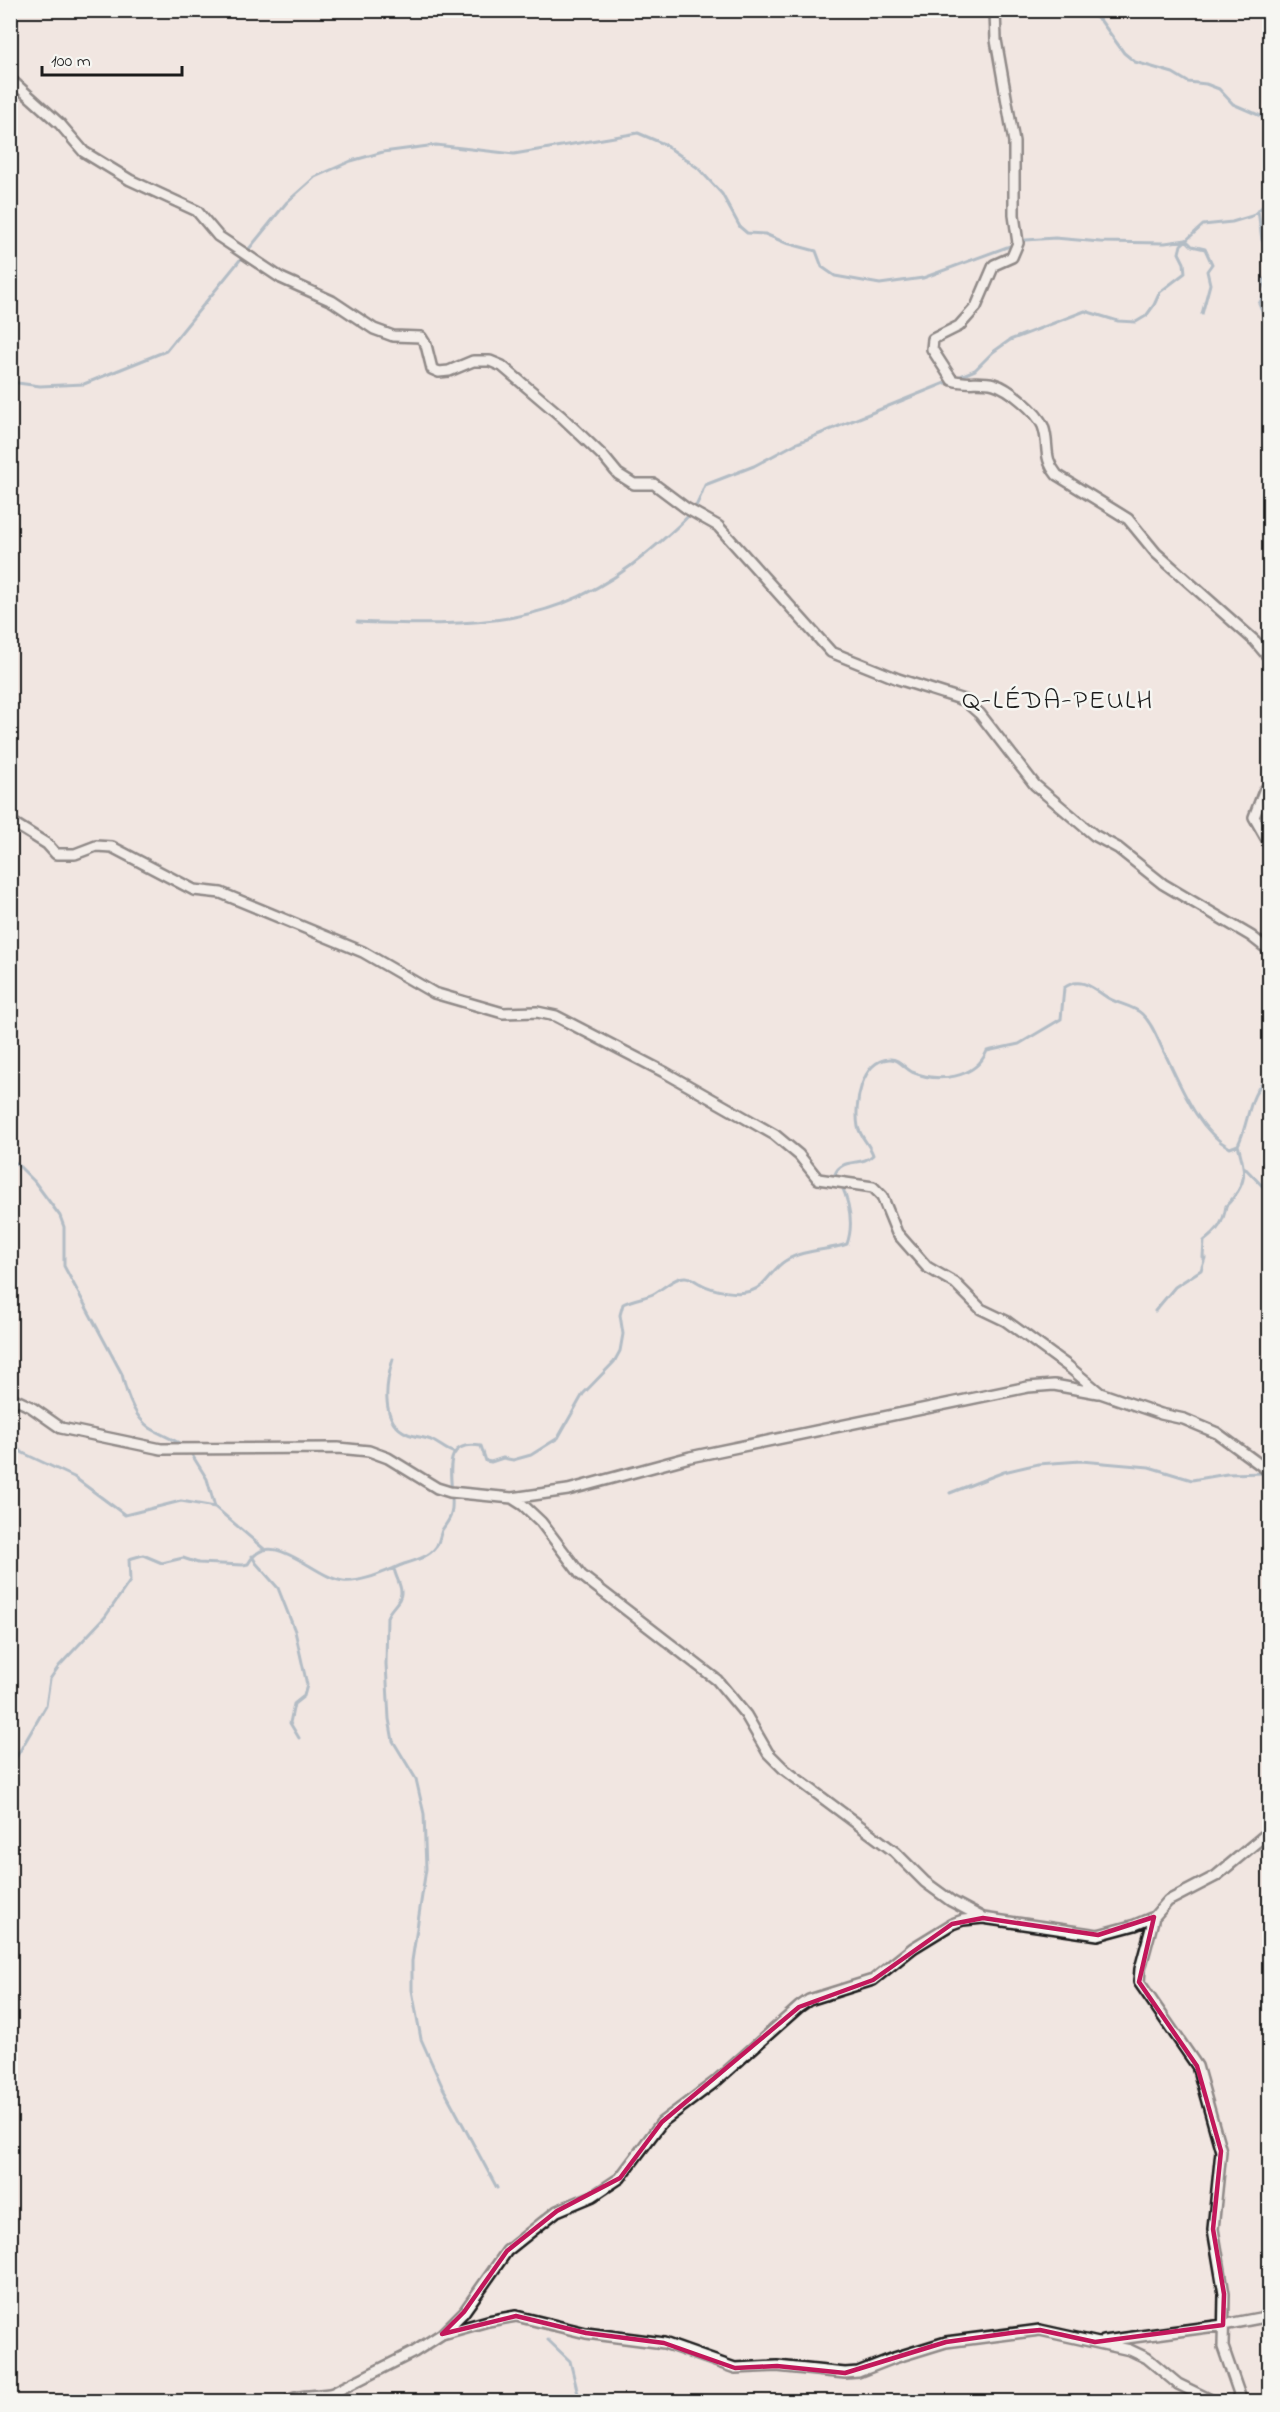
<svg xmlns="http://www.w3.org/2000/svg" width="1280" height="2412" font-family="'Indie Flower',sans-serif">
<rect width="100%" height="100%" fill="#f1e6e1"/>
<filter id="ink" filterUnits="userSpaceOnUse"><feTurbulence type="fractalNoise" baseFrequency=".0167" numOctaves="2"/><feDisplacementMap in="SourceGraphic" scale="12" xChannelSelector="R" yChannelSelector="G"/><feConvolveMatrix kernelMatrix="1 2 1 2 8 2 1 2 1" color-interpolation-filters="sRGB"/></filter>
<g filter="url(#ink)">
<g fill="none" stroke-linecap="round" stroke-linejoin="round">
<path stroke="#678aa1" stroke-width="3" d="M1085 10 1101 21 1124 53 1135 62 1173 73 1188 82 1206 84 1219 89 1233 104 1270 120
M1258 210 1262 240 1270 253
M1270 272 1263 281 1266 291 1259 304C1264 315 1268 325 1268 338 1267 353 1263 367 1270 382
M956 378 975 370 993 352 1010 340 1085 311 1118 321 1136 322 1146 316 1154 305 1160 292 1185 273 1184 263 1179 253 1181 245 1203 225 1232 222 1252 216 1270 200
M10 382 40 386 84 384 166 351 287 202 315 177 351 161 383 152 436 145 514 154 638 133 664 144 698 168 722 194 740 227 747 233 765 234 786 243 816 251 822 267 835 276 880 284 923 278 1026 240 1055 238 1100 242 1165 243 1186 240 1192 246 1205 249 1212 264 1207 271 1210 284 1202 314
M357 622C470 626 555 630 647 553 662 540 678 528 691 513 698 506 701 494 705 485L754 466 795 444 950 381
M10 1157 34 1181 60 1216 64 1227V1266L122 1374C126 1393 133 1416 150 1428 161 1435 174 1439 184 1446
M1244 1167 1270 1194
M838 1179 835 1174C842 1157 862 1167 873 1155 870 1145 861 1138 858 1127 854 1105 861 1061 889 1059 899 1058 904 1068 912 1072 938 1083 975 1079 987 1051L1019 1044 1061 1019 1064 988C1079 976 1092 987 1105 996 1115 1004 1133 1005 1142 1014 1152 1023 1157 1038 1163 1050 1180 1083 1196 1129 1230 1148L1238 1145C1250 1121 1247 1093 1270 1076
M1270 1204V1216
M1155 1311 1175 1287 1201 1270 1205 1258H1203L1204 1241C1218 1230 1223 1224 1226 1206 1248 1183 1246 1174 1238 1145
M393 1359C386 1382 379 1422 408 1434 415 1437 423 1437 431 1440 440 1444 445 1450 455 1453
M10 1444 23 1453 74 1477 125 1515 181 1501 215 1507 264 1549
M189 1450 207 1479 215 1507
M950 1493 1004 1472 1038 1464 1081 1461 1149 1467 1192 1480 1227 1474 1267 1473
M252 1556 256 1563 278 1588 295 1631 307 1685 304 1696 294 1704 290 1723 299 1738
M394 1568C395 1576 401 1584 401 1592 402 1601 390 1608 387 1617L386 1664 389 1719 393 1741 416 1779 424 1814 426 1869 412 1961V1990L421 2039 442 2086 497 2188
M10 1768 46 1706 50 1679 59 1666 105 1617 130 1581 129 1559 143 1555 162 1563 183 1558 198 1563 243 1565 248 1564C270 1524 314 1578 343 1581 362 1583 386 1571 404 1564 414 1561 429 1557 436 1547 439 1543 440 1535 442 1530 445 1525 450 1520 451 1514 458 1491 433 1438 481 1446L486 1461 491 1462 503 1458 513 1460 531 1455 558 1438 583 1394 614 1362 620 1351 623 1334 620 1315 623 1304C633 1299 644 1298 653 1294 663 1289 674 1277 685 1277 692 1277 696 1282 701 1284 714 1291 737 1295 751 1291 765 1287 773 1268 785 1261 804 1249 827 1251 847 1244 854 1224 849 1202 841 1184
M548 2340 570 2361 580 2402"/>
<defs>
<path id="minor" d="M995 10 996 40 1014 142V215L1018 243 1012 257 994 265 976 307 959 326 933 339 932 349 952 380C966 385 980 380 994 384 1009 388 1037 412 1043 426 1050 445 1042 457 1057 475L1128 519 1156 553 1255 641 1270 659
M10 79 60 124 84 152 130 180 197 211 218 236 281 278 332 301 374 329 393 336 421 337 426 345 432 369 439 372 449 371 473 361H490L502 366 562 417 604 457 618 474 634 484H654L686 508 718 526 831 652 898 679 964 700 980 714 1035 785 1094 835 1118 848 1163 884 1251 936 1270 951
M1270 785 1264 791 1254 817 1270 845
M10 821 47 844 56 854H75L96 846 112 847 194 890 221 893 363 952 434 993 503 1013 537 1012 556 1016 666 1073 775 1135 799 1155 818 1179 873 1187 882 1196 897 1233 927 1267 955 1283 981 1309 1006 1321 1069 1367 1100 1393 1161 1414 1184 1419 1217 1433 1270 1472
M10 1397 31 1407 61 1428 161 1449 338 1448 369 1451 388 1458 437 1488 450 1492 512 1498 523 1505 541 1522 581 1575 717 1680 746 1715 768 1753 785 1770 895 1852 925 1882 951 1901 983 1918
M512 1498 568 1490 690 1457 1028 1387 1054 1385 1098 1393
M1154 1917 1140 1969 1139 1982 1197 2066 1221 2151 1213 2229 1224 2294 1223 2347 1242 2402
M442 2334 464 2312 507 2251 557 2211 593 2196 620 2178 662 2122 715 2082 799 2007 809 2000 873 1980 913 1948 952 1924 963 1920 983 1918 1098 1935 1135 1925 1154 1917 1168 1901 1216 1876 1270 1831
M1104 2341 1223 2325 1270 2316
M286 2402C298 2394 319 2397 333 2393L414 2352 442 2334 488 2321 516 2316 586 2333 664 2343 735 2368 777 2366 845 2373 858 2372 894 2358 946 2342 1040 2330 1130 2350 1147 2358 1178 2384 1215 2402"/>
</defs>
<use href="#minor" stroke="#1c1c1c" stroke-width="14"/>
<use href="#minor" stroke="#f6f6f2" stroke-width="9"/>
</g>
</g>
<path d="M0 0H1280V2412H0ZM1154 1917 1139 1982 1197 2066 1221 2151 1213 2229 1224 2294 1223 2325 1095 2342 1040 2330 1018 2332 946 2342 845 2373 777 2366 735 2368 664 2343 586 2333 516 2316 442 2334 464 2312 507 2251 557 2211 620 2178 662 2122 799 2007 873 1980 952 1924 983 1918 1098 1935Z" fill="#f1e6e1" fill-opacity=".55" fill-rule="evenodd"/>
<path fill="none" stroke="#c2185b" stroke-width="4.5" stroke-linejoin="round" d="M1154 1917 1139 1982 1197 2066 1221 2151 1213 2229 1224 2294 1223 2325 1095 2342 1040 2330 1018 2332 946 2342 845 2373 777 2366 735 2368 664 2343 586 2333 516 2316 442 2334 464 2312 507 2251 557 2211 620 2178 662 2122 799 2007 873 1980 952 1924 983 1918 1098 1935Z"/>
<g text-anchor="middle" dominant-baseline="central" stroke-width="5" stroke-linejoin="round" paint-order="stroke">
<g font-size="27" letter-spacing="1.5" fill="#1c1c1c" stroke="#f6f6f2">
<text x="1058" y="701">Q-LÉDA-PEULH</text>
</g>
</g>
<rect width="1280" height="2412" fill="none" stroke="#f6f6f2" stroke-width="36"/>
<rect x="18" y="18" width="1244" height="2376" fill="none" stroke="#1c1c1c" stroke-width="2" filter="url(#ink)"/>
<path d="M42 66v9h140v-9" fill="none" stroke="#1c1c1c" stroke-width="3"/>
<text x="51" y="66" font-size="18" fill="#1c1c1c" stroke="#f6f6f2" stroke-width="4.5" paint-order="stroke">100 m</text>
</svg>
